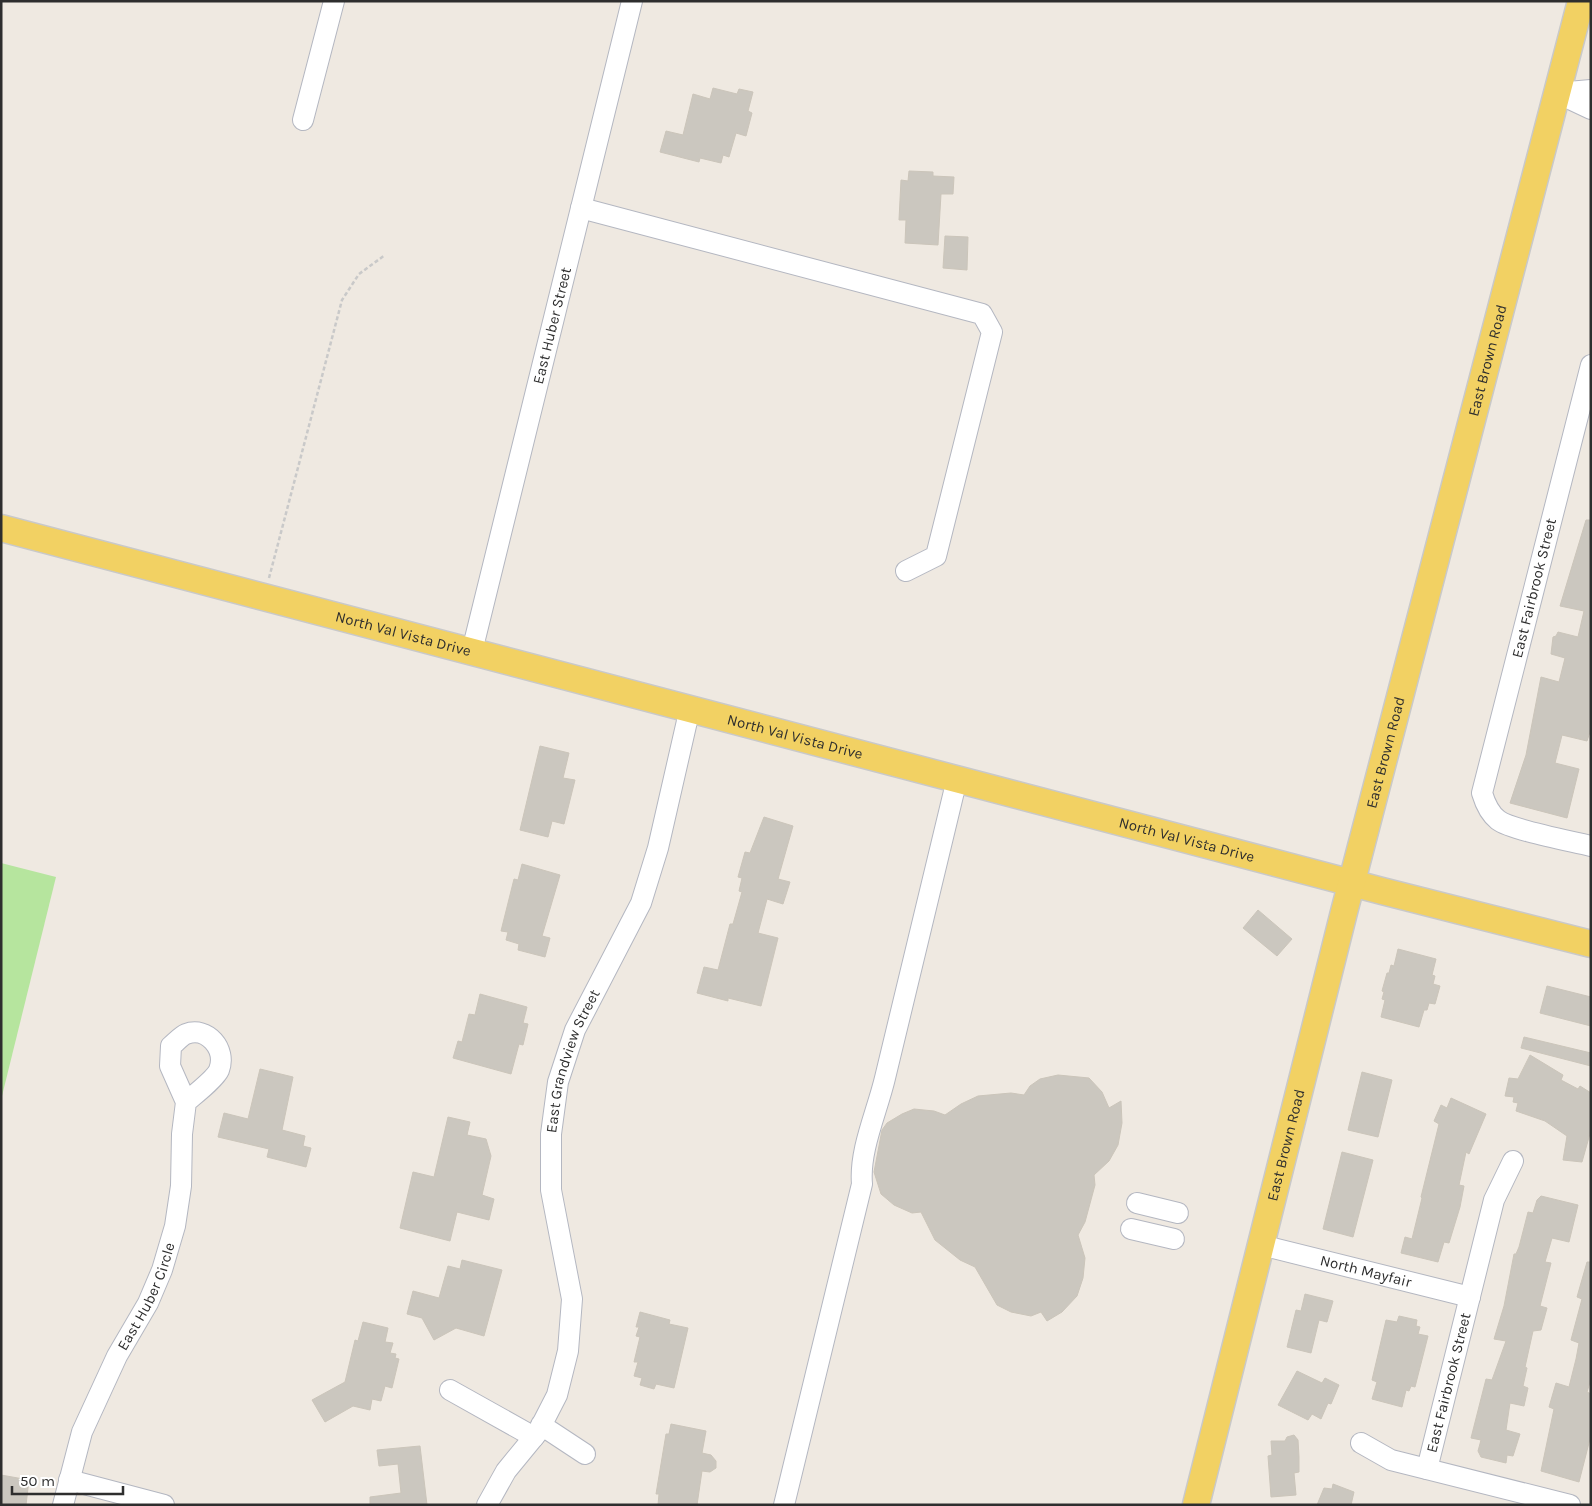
<svg xmlns="http://www.w3.org/2000/svg" width="1592" height="1506" font-family="Karla,sans-serif">
<rect width="100%" height="100%" fill="#efe9e1"/>
<path fill="#b6e59e" d="M1 863 56 877 1 1100Z"/>
<path fill="#cbc7bf" stroke="#cbc5ba" d="M713 88 737 94 739 89 753 92 748 111 752 113 746 136 736 133 729 157 723 155 721 163 700 158 699 162 660 152 666 131 683 135 693 94 710 99Z
M909 171 933 172V176L954 177 953 194H941L938 245 905 243 906 220H899L901 180 908 181Z
M945 236 968 237 967 270 943 268Z
M1586 520H1591V729L1587 741 1562 735 1555 763 1579 769 1567 818 1510 803 1526 755 1541 677 1559 682 1565 658 1551 654 1553 637 1556 636 1558 632 1578 637 1584 611 1560 606Z
M540 746 569 753 563 778 575 780 564 824 552 821 548 837 520 830Z
M764 817 793 826 778 879 790 882 783 904 767 899 758 933 778 938 761 1006 728 998V1001L697 993 704 967 718 970 730 924H733L742 892 739 891 742 878 738 877 745 852 750 853Z
M522 864 560 875 542 936 550 938 545 957 518 950 519 944 506 940 508 932 501 931 514 879 518 880Z
M1258 910 1292 939 1277 956 1243 928Z
M1398 949 1436 959 1432 975 1435 976 1433 984 1440 986 1435 1004 1429 1003 1427 1010H1424L1419 1027 1381 1017 1385 1000 1382 999 1384 992 1382 991 1387 973H1389L1391 965 1394 966Z
M1547 986 1591 997V1026L1540 1013Z
M480 994 527 1007 523 1023 528 1024 523 1045 519 1044 511 1074 453 1058 458 1041 462 1042 469 1014 475 1015Z
M1524 1037 1591 1053V1066L1521 1048Z
M1530 1055 1563 1075 1561 1080 1578 1089 1580 1086 1591 1093V1130L1582 1162 1563 1160 1567 1136 1545 1121 1516 1111 1518 1103 1513 1102 1514 1097 1505 1096 1509 1078 1518 1079Z
M260 1069 293 1077 282 1130 305 1136 303 1146 311 1148 306 1167 267 1157 269 1149 218 1137 224 1113 248 1119Z
M1362 1072 1392 1080 1378 1137 1348 1130Z
M1058 1075 1089 1078 1102 1092 1109 1108 1121 1101 1122 1123 1118 1145 1109 1161 1094 1175 1095 1185 1085 1222 1078 1235 1085 1258 1083 1278 1077 1296 1062 1312 1047 1321 1041 1312 1031 1316 1011 1312 997 1305 975 1267 960 1260 935 1240 921 1212 912 1213 894 1205 881 1194 874 1172 882 1130 887 1123 902 1114 914 1109 934 1111 945 1115 961 1104 978 1096 1011 1093 1024 1095 1030 1086 1040 1079Z
M1451 1098 1486 1114 1469 1154 1466 1152 1459 1185 1464 1186 1460 1207 1449 1243 1444 1242 1438 1262 1401 1253 1405 1237 1412 1239 1422 1198 1421 1197 1439 1124 1434 1121 1441 1105 1447 1108Z
M448 1117 470 1122 467 1135 486 1139 491 1156 482 1195 494 1199 489 1220 457 1212 450 1241 400 1228 413 1172 434 1177Z
M1342 1152 1373 1160 1353 1237 1323 1229Z
M1541 1196 1578 1205 1569 1242 1552 1238 1545 1262 1551 1263 1540 1306 1547 1308 1541 1330 1533 1331 1525 1367 1527 1368 1523 1386 1528 1388 1524 1406 1510 1403 1506 1430 1520 1434 1513 1456 1507 1455 1506 1463 1481 1457 1478 1451 1481 1440 1471 1438 1486 1379 1492 1380 1506 1341 1494 1339 1504 1306 1514 1254H1516L1519 1247 1528 1212 1533 1213 1537 1200Z
M462 1260 502 1270 484 1336 456 1328 434 1340 422 1318 407 1314 413 1291 439 1298 448 1266 460 1269Z
M1587 1262H1591V1379L1587 1392 1591 1394V1435L1579 1482 1541 1471 1554 1409 1549 1407 1556 1383 1569 1387 1576 1359 1579 1343 1571 1340 1582 1299 1577 1297Z
M1305 1294 1333 1301 1327 1322 1319 1320 1311 1353 1287 1347 1296 1310 1301 1311Z
M640 1312 670 1320 669 1324 688 1328 674 1388 656 1384 654 1389 640 1385 642 1378 634 1376 638 1362H634L640 1337 636 1336 639 1327H636Z
M1399 1316 1417 1320 1416 1326 1420 1327 1418 1334 1428 1336 1415 1387 1411 1386 1409 1391 1406 1390 1402 1407 1372 1399 1377 1382 1372 1380 1386 1320 1397 1322Z
M363 1322 388 1328 385 1342 393 1343 390 1353 396 1354 395 1358 399 1359 392 1388 385 1386 381 1401 372 1399 370 1410 353 1406 325 1422 312 1400 345 1382 355 1340 358 1341Z
M1297 1371 1322 1383 1325 1378 1339 1385 1331 1404 1328 1403 1321 1419 1312 1414 1308 1420 1278 1405Z
M671 1424 706 1431 702 1453 711 1455 716 1461V1468L710 1472 702 1471 697 1505H658L659 1494H656L666 1434H669Z
M1294 1435 1298 1440 1299 1457V1472L1294 1473 1296 1495 1271 1497 1268 1456 1272 1455 1271 1441H1285L1287 1437Z
M420 1446 427 1505H370V1497L401 1493 398 1464 379 1466 377 1450Z
M1 1475 29 1480 26 1505H1Z
M1333 1484 1354 1492 1351 1505H1317L1324 1488 1332 1489Z"/>
<g fill="none" stroke-linecap="round" stroke-linejoin="round">
<defs>
<g id="minor">
<path d="M1557 93 1591 109"/>
<path d="M1557 93 1591 90"/>
<path d="M303 120 334 1"/>
<path d="M581 208 982 314 992 332 936 556 906 571"/>
<path d="M1591 365 1482 793C1485 803 1489 813 1498 820 1511 830 1571 841 1591 846"/>
<path id="s1" d="M472 651 632 1"/>
<path d="M1137 1203 1178 1213"/>
<path d="M1131 1229 1174 1239"/>
<path id="s2" d="M1261 1245 1470 1297"/>
<path d="M450 1390 534 1437"/>
<path d="M541 1425 585 1454"/>
<path d="M1361 1443 1391 1460 1570 1505"/>
<path id="s3" d="M1427 1469 1494 1200 1513 1161"/>
<path d="M69 1480 164 1505"/>
<path id="s4" d="M63 1505 82 1432 117 1356 148 1303 162 1270 175 1226 181 1186 182 1134 186 1102 170 1066 171 1046C175 1043 181 1036 186 1034 207 1026 227 1049 219 1070 215 1079 194 1095 186 1102"/>
<path id="s5" d="M487 1505 506 1471 538 1432 557 1395 568 1351 572 1299 551 1190V1134L558 1082 575 1030 641 903 658 848 690 708"/>
<path d="M784 1505 862 1184C859 1150 877 1112 885 1078 909 978 933 878 957 779"/>
</g>
<g id="major">
<path id="s6" d="M1 528 1382 891 1591 944"/>
<path id="s7" d="M1196 1505 1344 912 1581 1"/>
</g>
</defs>
<use href="#minor" stroke="#b4b7c1" stroke-width="22"/>
<use href="#major" stroke="#c9c9c9" stroke-width="29"/>
<path stroke="#c9c9c9" stroke-width="2.5" stroke-dasharray="4 2.5" stroke-linecap="butt" d="M269 578 342 300 359 274 385 255"/>
<use href="#minor" stroke="#fff" stroke-width="20"/>
<use href="#major" stroke="#f2d163" stroke-width="26"/>
</g>
<g text-anchor="middle" dominant-baseline="central" stroke-width="5" stroke-linejoin="round" paint-order="stroke">
<g font-size="15" fill="#2e2e2e" stroke="#fff">
<text stroke="none"><textPath href="#s1" startOffset="335">East Huber Street</textPath></text>
<text stroke="none"><textPath href="#s7" startOffset="1181">East Brown Road</textPath></text>
<text transform="translate(1534 588) rotate(-76)">East Fairbrook Street</text>
<text stroke="none"><textPath href="#s6" startOffset="416">North Val Vista Drive</textPath></text>
<text stroke="none"><textPath href="#s6" startOffset="821">North Val Vista Drive</textPath></text>
<text stroke="none"><textPath href="#s7" startOffset="776">East Brown Road</textPath></text>
<text stroke="none"><textPath href="#s6" startOffset="1226">North Val Vista Drive</textPath></text>
<text stroke="none"><textPath href="#s5" startOffset="472">East Grandview Street</textPath></text>
<text stroke="none"><textPath href="#s7" startOffset="371">East Brown Road</textPath></text>
<text stroke="none"><textPath href="#s2" startOffset="108">North Mayfair</textPath></text>
<text stroke="none"><textPath href="#s4" startOffset="226">East Huber Circle</textPath></text>
<text stroke="none"><textPath href="#s3" startOffset="89">East Fairbrook Street</textPath></text>
</g>
</g>
<rect width="1592" height="1506" fill="none" stroke="#2e2e2e" stroke-width="5"/>
<path d="M12 1486v8h111v-8" fill="none" stroke="#2e2e2e" stroke-width="2.5"/>
<text x="20" y="1486" font-size="15" fill="#2e2e2e" stroke="#ffffff" stroke-width="4" paint-order="stroke">50 m</text>
</svg>
